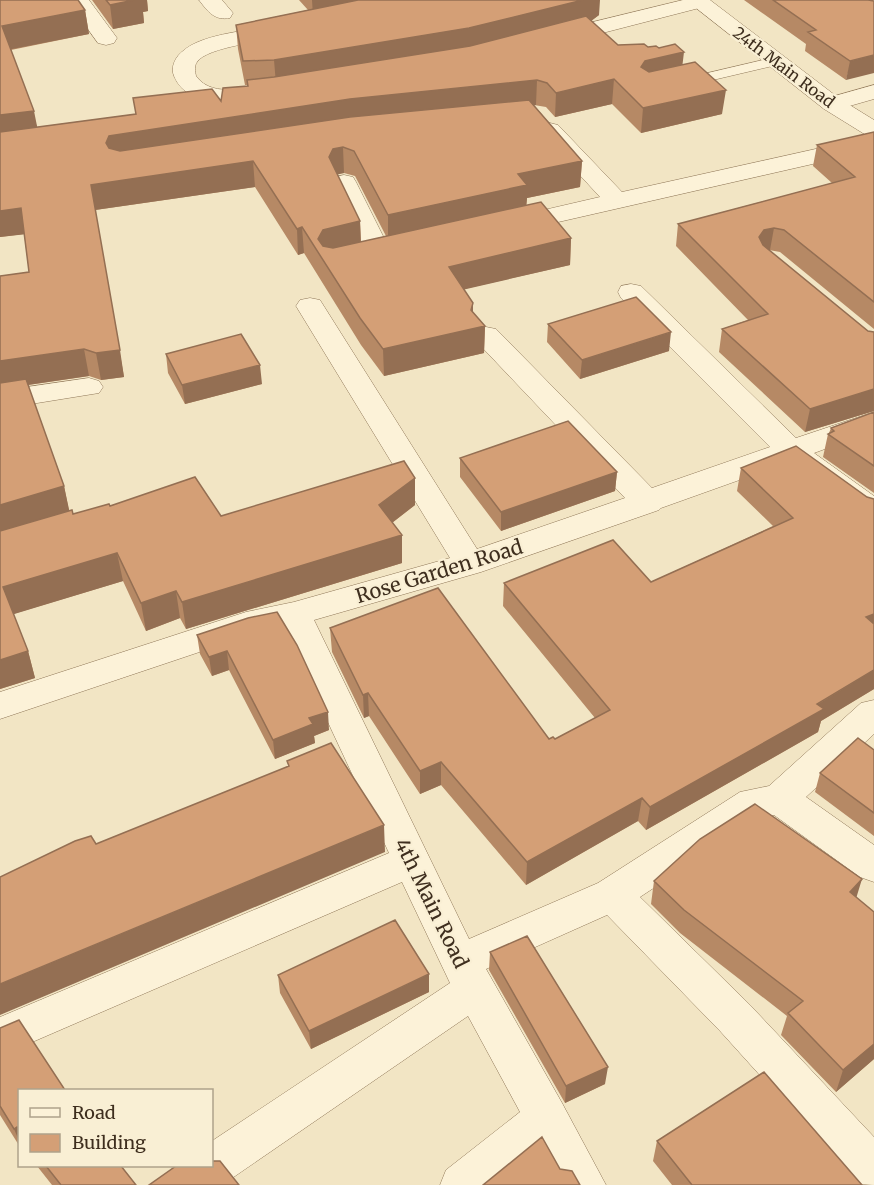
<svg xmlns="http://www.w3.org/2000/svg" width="874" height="1185" font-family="Merriweather,serif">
<rect width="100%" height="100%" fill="#f2e5c4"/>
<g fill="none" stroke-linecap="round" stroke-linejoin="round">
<defs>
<path id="service" d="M776 57 781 58 783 61 781 64 683 87 676 83 678 80Z"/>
<path id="minor" d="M67 0H89L117 38 114 43 106 45 98 43Z
M199 0H222L233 13 230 18C215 21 208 12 199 0Z
M683 0H709L711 2 707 6 556 45 548 43 545 38 548 33Z
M281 25 289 26 292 31 289 36C270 40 206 47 197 62 194 66 195 71 196 76 214 101 251 83 275 89L278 94 275 99C245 106 188 111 174 76 170 67 176 56 183 51 203 33 254 30 281 25Z
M874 85V99L832 111 824 109 820 104 824 99Z
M550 123 558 125 622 192 874 136V150L510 233 501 230 497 225 501 220 600 197 538 130 542 125Z
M344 175 353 177 356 182 392 254 388 260 379 262 370 260 366 254 332 182 335 177Z
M631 284 641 286 796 438 874 412V431L814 453 874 496V522L863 518 787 463 661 508 659 510 481 572 314 620 469 939 598 883 740 792 769 786 861 703 874 700V734L806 797 874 845V882L860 877 774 815 761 817 640 897 750 1005 874 1137V1185L858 1184 720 1031 607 915 486 969 562 1103 606 1185H560L540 1149 497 1185H440L446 1170 520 1112 468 1016 222 1185H162C173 1157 184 1166 212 1166V1141L450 983 402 882 0 1056V1017L389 853 284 628 250 635 0 719V692L246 612 294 602 450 558 296 306 300 300 310 298 320 300 477 549 625 498 476 341 472 335 476 329 486 327 496 329 652 488 770 447 621 298 618 292 621 286Z
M89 378 99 381 103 387 99 393 0 409V391Z"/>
<path id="tertiary" d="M686 0H710L840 99 874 120V137L866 135 824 109Z"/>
</defs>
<use href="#service" stroke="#8f7758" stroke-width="1"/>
<use href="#minor" stroke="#8f7758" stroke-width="1"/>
<use href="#tertiary" stroke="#8f7758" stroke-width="1"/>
<use href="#service" fill="#fcf2d8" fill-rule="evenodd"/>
<use href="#minor" fill="#fcf2d8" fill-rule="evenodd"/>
<use href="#tertiary" fill="#fcf2d8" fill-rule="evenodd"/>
</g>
<path fill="#b68965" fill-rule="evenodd" d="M0 0 85 10 89 34 11 50 37 127 136 114 133 98 221 101 247 86V85H245L238 49 236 25 308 10 299 0H583L599 15 591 21 618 45 648 47 682 65 722 114 641 133 612 104 555 117 546 107 534 105 582 161 580 187 527 198 526 205 571 238 570 265 464 289 473 313 485 326 484 353 384 376 361 345 304 253 298 255 255 187 95 210 124 377 101 380 89 376 28 385 64 486 69 511 73 514 110 506 221 516 415 505 392 523 402 563 186 629 180 618 146 631 123 581 13 614 28 651 35 678 0 689V276L29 272 24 234 0 237ZM344 173 355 176 386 236 361 242 360 221 337 174Z
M92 0H147L148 11 143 12 144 23 113 29Z
M744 0H868L846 80 805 51 806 44Z
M874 132V329L780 252 769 250 868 331 874 332V411L805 432 719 352 722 329 748 320 676 246 678 224 832 183 813 166 817 145Z
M548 324 669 351 580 379 547 342Z
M166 354 262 384 185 404 168 373Z
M874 412V493L823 457 828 434 829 433 831 428Z
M460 458 617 472 615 491 501 531 460 477Z
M741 468 874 499V689L821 721 818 732 646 830 638 821 526 885 441 785 420 794 369 716 364 718 332 652 330 628 549 739H555L595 718 503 606 504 583 651 582 773 526 737 491Z
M248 618 329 730 314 736 315 743 275 759 229 670 212 676 200 654 197 635Z
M874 750V836L815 792 820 773Z
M654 881 856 898 874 912V1059L836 1092 781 1035 787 1016 680 933 651 904Z
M490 952 605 1084 565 1103 489 970Z
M278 975 429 992 311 1049 280 993Z
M0 1028 20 1090V1147L0 1115Z
M657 1141 862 1185H672L653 1161Z
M37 1166H121L136 1185H52Z"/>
<path fill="#946f53" d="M134 0H147L148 11 143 12 144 23 113 29 110 5Z
M312 0H387L313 16Z
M583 0H600L599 15 591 21 469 52 276 84 274 60Z
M85 10 89 34 7 50 2 26Z
M684 52 681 77 639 92 641 67 645 61Z
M874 55V73L846 80 850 61Z
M614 79 612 104 555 117 556 93Z
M537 80 536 105 351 124 110 168 106 143 109 136 350 99Z
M726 90 722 114 641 133 643 108Z
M34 111 39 136 0 140V115Z
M343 147 344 173 335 175 329 157 333 149Z
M253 161 255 187 95 210 91 185Z
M582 161 580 187 527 198 526 211 388 241V215L518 174Z
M21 208 27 234 0 237V211Z
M360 221 361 247 324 256 318 239 323 230Z
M302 227 304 253 298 255 297 229Z
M774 228 770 250 761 252 759 237 764 230Z
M571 238 570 265 449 293V267Z
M473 303V329L485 326 484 353 384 376 383 349 471 310Z
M671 332 669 351 580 379 582 360Z
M84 349 89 376 0 389V361Z
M120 350 124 377 101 380 96 353Z
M260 365 262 384 185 404 182 385Z
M874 389V411L805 432 810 409Z
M617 472 615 491 501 531V512Z
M415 478V505L380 532 379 505Z
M64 486 70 514 0 535V505Z
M402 535V563L186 629 182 602Z
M117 553 123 581 11 615 3 587Z
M176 591 180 618 146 631 141 603Z
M874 614V634L866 617Z
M28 651 35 678 0 689V660Z
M227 651 229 670 212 676 209 657Z
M874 670V689L821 721 818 732 646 830 650 807Z
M368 693 369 716 364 718 363 695Z
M328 712 329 730 314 736 315 743 275 759 273 740 309 718Z
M441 762V785L420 794V771Z
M642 798 638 821 526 885 527 862Z
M384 825 385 852 0 1015V984Z
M862 879 855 902 850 892Z
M429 974V992L311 1049 309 1031Z
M874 1044V1059L836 1092 843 1070Z
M608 1067 605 1084 565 1103 566 1086Z
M17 1127 20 1133V1143L14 1129Z"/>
<path fill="#d49f76" stroke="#946f53" stroke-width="1.5" d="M0 0H78L85 10 2 26 34 111 0 115Z
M106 0H134L110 5Z
M358 0H583L469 28 274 60 243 61 236 25Z
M773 0H868L874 1V55L850 61 808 32 816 30Z
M586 16 618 45 644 44 648 47 656 46 659 48 675 44 684 52 645 61 641 67 649 72 695 62 726 90 643 108 614 79 556 93 547 83 537 80 350 99 109 136 106 143 109 148 120 151 350 117 529 100 582 161 518 174 527 185 388 215 354 151 343 147 333 149 329 157 360 221 323 230 318 239 323 246 333 248 541 202 571 238 449 267 473 303 471 310 485 326 383 349 360 318 302 227 297 229 253 161 91 185 120 350 96 353 84 349 0 361V276L29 272 21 208 0 211V132L136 114 133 98 212 89 221 101 223 88 248 86 247 80 274 77 470 46Z
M874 132V302L784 230 774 228 764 230 759 237 763 245 868 331 874 332V389L810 409 722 329 768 314 678 224 855 177 817 145Z
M636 297 671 332 582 360 548 324Z
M241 334 260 365 182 385 166 354Z
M26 379 64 486 0 505V383Z
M874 412V466L828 434 834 431 831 428Z
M568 421 617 472 501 512 460 458Z
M796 446 867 497 874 499V614L866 617 874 624V670L817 704 824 709 650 807 642 798 527 862 441 762 420 771 368 693 363 695 330 628 438 588 549 739 553 737 555 739 610 710 504 583 613 540 651 582 793 518 741 468Z
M404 461 415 478 379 505 402 535 182 602 176 591 141 603 117 553 3 587 28 651 0 660V531L72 510 73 514 109 504 110 506 195 477 221 516Z
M277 612 297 645 328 712 309 718 313 724 273 740 227 651 209 657 197 635 248 618Z
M858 738 874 750V813L820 773Z
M331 743 384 825 0 984V877L75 841 91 836 96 844 289 766 287 761Z
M755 804 862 879 850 892 874 912V1044L843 1070 788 1013 803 1001 684 910 654 881 700 839Z
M395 920 429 974 309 1031 278 975Z
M527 936 608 1067 566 1086 490 952Z
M19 1020 65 1090H20V1130L17 1127 14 1129 0 1106V1028Z
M764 1072 862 1185H692L657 1141Z
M542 1137 560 1169 572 1171 580 1185H483Z
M212 1161H220L239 1185H149L176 1166H212Z
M46 1166H121L136 1185H61Z"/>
<g text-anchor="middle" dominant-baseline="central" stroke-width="4.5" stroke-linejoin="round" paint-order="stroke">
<g font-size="16" fill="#3e2e1e" stroke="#f9efd4">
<text transform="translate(784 67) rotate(37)">24th Main Road</text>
</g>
<g font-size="20" fill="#3e2e1e" stroke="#f9efd4">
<text transform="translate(439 571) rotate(-17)">Rose Garden Road</text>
<text transform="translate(432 903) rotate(64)">4th Main Road</text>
</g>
</g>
<rect x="18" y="1089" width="195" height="78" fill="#f9efd4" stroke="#aea28b" stroke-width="1.5"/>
<rect x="30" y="1108" width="30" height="9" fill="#fcf2d8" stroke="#aea28b" stroke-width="1.5"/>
<text x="72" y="1119" font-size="18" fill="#3e2e1e">Road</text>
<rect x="30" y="1134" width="30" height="18" fill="#d49f76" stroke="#aea28b" stroke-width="1.5"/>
<text x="72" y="1149" font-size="18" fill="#3e2e1e">Building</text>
</svg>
